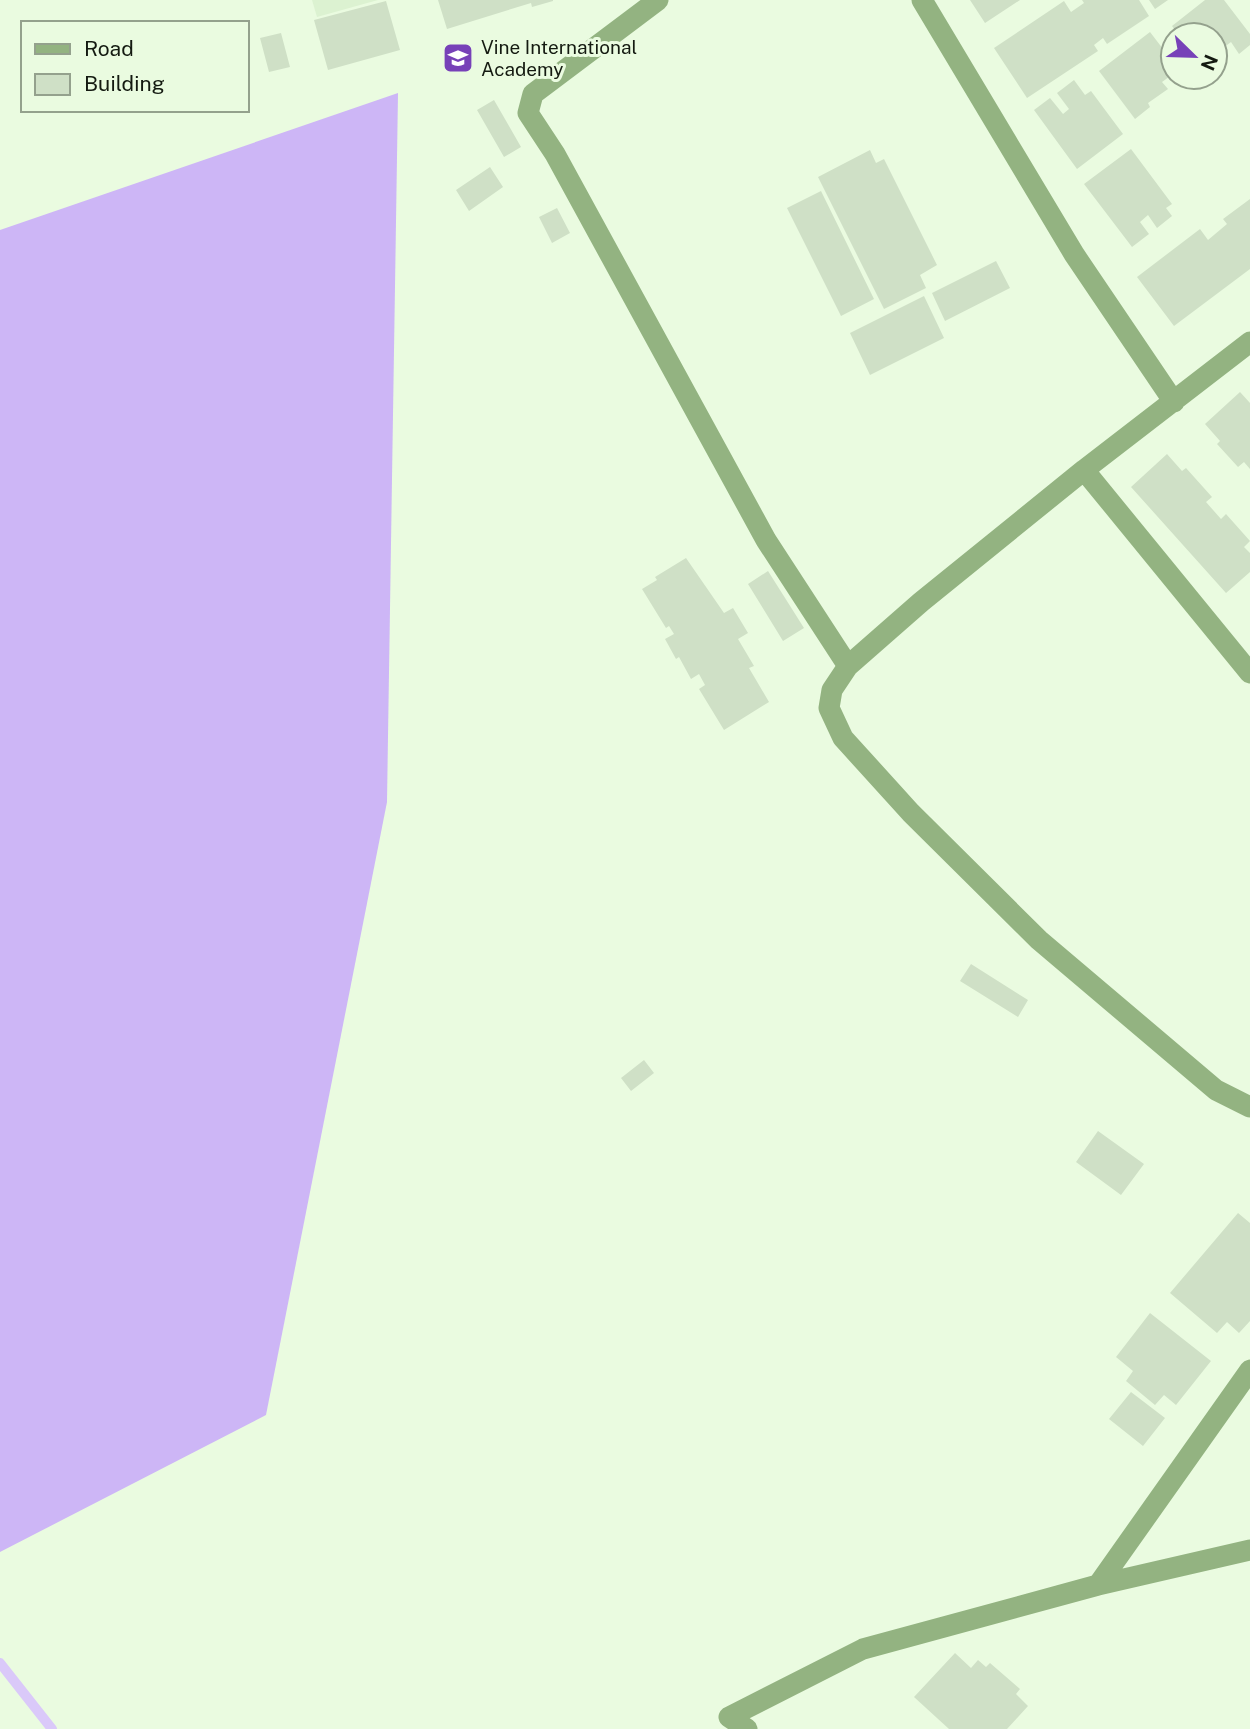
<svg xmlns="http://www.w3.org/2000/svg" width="1250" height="1729" font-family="'Public Sans',sans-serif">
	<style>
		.built { fill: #dcf2d1 }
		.forest { fill: #cdb6f6 }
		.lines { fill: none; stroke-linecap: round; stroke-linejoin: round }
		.stream { stroke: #dac9f9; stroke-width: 10 }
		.building { fill: #cfe0c6 }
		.minor { stroke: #93b381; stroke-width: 21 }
		.labels { text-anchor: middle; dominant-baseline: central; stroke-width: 6; stroke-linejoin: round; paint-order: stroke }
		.poi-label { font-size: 19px; fill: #141a11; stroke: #eafbe0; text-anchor: start }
	</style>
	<rect width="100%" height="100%" fill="#eafbe0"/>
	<!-- built -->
	<path class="built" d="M312,0H378L317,17Z"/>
	<!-- forest -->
	<path class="forest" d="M398,93L387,802L266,1415L0,1552V230Z"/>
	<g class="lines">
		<!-- stream -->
		<path class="stream" d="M0,1663L52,1729"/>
	</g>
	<!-- building -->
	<path class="building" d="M438,0H553V1L532,7L531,3L447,29Z
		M970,0H1020L985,23Z
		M1082,0H1139L1149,16L1107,44L1103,38L1094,45L1098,51L1027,98L994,48L1064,1L1071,12L1084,3Z
		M1149,0H1168L1155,9Z
		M1205,0H1224L1250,34V45L1239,54L1231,42L1215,54V35H1179L1172,26Z
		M386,1L400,50L328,70L314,20Z
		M1150,32L1173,62V74L1162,82L1168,89L1148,103L1150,107L1135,119L1099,71Z
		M281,33L290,67L269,72L260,38Z
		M1074,80L1085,95L1091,91L1123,134L1077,169L1034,110L1050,98L1063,114L1069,109L1057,93Z
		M494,100L521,147L504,157L477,110Z
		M1131,149L1172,204L1166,208L1172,216L1157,228L1148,215L1140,222L1149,234L1132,247L1084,184Z
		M870,150L876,163L884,159L937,265L920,275L926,288L884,309L818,177Z
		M490,167L503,187L469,211L456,190Z
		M821,191L874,299L841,316L787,208Z
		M1250,199V269L1174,326L1137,277L1200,229L1208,240L1227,224L1223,219Z
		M557,208L570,233L552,243L539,217Z
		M996,261L1010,288L945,321L932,293Z
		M924,296L944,338L870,375L850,333Z
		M1240,392L1250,403V469L1244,462L1238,467L1217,444L1220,441L1205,424Z
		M1167,454L1182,471L1186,468L1212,497L1206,502L1221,519L1226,514L1250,541L1244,547L1250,553V572L1226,593L1131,487Z
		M686,558L724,613L733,608L748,633L738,639L754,666L749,668L769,702L724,730L699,689L705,685L699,674L691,679L679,657L676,659L665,639L674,634L669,626L666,628L642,589L657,580L655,577Z
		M768,571L804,628L783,641L748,584Z
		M971,964L1028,1000L1018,1017L960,981Z
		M644,1060L654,1073L631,1091L621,1078Z
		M1098,1131L1144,1164L1121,1195L1076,1162Z
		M1238,1213L1250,1223V1321L1239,1333L1227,1322L1217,1333L1170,1293Z
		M1150,1313L1211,1361L1176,1405L1164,1395L1155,1405L1126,1381L1133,1371L1116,1357Z
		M1131,1392L1165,1418L1143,1446L1109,1419Z
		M955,1653L971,1668L978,1660L986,1667L990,1663L1020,1689L1016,1694L1028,1706L1007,1729H949L914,1697Z"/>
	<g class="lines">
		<!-- minor -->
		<path class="minor" d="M658,0L533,94L528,113L555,154L766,540L848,666
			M922,0L1074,254L1174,402
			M1250,342L1084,470L921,602L848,666L832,690L829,708L843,738L911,813L1039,940L1216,1090L1250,1107
			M1084,470L1250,673
			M1098,1585L1250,1370
			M729,1717L863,1649L1098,1585L1250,1550
			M729,1717L747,1729"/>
	</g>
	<!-- icons -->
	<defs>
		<g id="school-square" transform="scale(1.575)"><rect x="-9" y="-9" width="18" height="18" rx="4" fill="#7741b8" stroke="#eafbe0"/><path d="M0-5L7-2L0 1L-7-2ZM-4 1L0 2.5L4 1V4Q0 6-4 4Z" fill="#fff"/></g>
	</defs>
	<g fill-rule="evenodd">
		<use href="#school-square" x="458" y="58"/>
	</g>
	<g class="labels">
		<!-- poi labels -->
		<g class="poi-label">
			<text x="481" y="47">Vine International<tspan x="481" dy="22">Academy</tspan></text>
		</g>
	</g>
	<!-- legend -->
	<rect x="21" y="21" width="228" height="91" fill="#eafbe0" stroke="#94a18d" stroke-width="2"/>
	<rect x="35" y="44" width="35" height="10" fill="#93b381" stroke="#94a18d" stroke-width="2"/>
	<text x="84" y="56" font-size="21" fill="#141a11">Road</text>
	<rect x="35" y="74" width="35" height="21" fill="#cfe0c6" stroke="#94a18d" stroke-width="2"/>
	<text x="84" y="91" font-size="21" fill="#141a11">Building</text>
	<!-- north arrow -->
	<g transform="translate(1194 56) rotate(113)"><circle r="33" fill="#eafbe0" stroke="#94a18d" stroke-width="2"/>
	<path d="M0-5L12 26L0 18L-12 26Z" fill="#7741b8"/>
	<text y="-10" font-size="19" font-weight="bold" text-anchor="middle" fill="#141a11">N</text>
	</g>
</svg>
